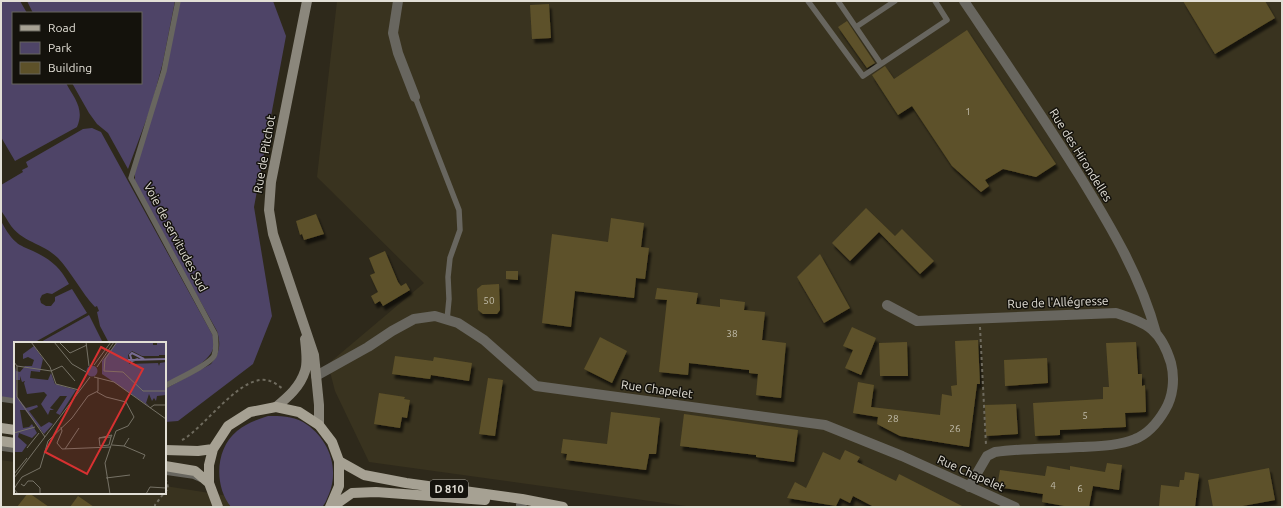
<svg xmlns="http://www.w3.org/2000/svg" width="1283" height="508" font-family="Ubuntu,sans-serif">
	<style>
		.built { fill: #39331f }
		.green { fill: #4e4467 }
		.building { fill: #5d5129; filter: url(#shadow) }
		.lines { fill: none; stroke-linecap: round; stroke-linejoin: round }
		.path { stroke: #6f6b5e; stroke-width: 2; stroke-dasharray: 3 3; stroke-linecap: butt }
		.lane { stroke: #68665f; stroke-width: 5.5 }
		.street { stroke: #68665f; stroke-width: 10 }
		.secondary { stroke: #8b877c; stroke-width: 10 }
		.primary { stroke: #a6a193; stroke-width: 10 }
		.labels { text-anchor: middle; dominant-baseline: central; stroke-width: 3; stroke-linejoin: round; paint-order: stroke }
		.number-label { font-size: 10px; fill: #c1bcab }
		.shield { fill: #14120c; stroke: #a4a299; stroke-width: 1 }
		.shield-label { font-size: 11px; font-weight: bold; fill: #e2dfd6 }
		.street-label { font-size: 12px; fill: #e2dfd6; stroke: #14120c }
		.inset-river { fill: none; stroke: #776c93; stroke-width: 2 }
		.inset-road { fill: none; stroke: #767266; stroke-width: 1 }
		.view { fill: #d73131; fill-opacity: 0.15; stroke: #d73131; stroke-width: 2 }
		.inset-edge { fill: none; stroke: #e2dfd6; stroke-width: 2 }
	</style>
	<defs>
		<filter id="shadow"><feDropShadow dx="2.5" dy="4.5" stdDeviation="1" flood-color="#0009"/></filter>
	</defs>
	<rect width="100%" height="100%" fill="#2e291b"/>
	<!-- built -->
	<path class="built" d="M337,1H1282V507H693L369,462L335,391L328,364L424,283L317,177Z
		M1,460L15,462V493H165V486L298,507H1Z"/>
	<!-- green -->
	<path class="green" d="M1,1H20L27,13H13V83H66C74,98 85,109 77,127L15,161L1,137Z
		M27,1H175L163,62L151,107L128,169L108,133L97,124L89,113L72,83H141V13H33Z
		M180,1H273L286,36L254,207L272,316L253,364L178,421L165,422V389L211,364C220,353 221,344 217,331L135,185V171Z
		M92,128L101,132L212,334C213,336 214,340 214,343C214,363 180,375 165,384V343H109L100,326L97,312L99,311L97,306L95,307C81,292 72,273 58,258C39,240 20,244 6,218C4,215 2,212 1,210C0,203 1,192 1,185L23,172L22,170L28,167L26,162L83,129Z
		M1,221C5,228 9,236 16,242C20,246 27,248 33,251C50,259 60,267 69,284L52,294L47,293L42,295L40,299L41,303L46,306H51L55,301V297L72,289L87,313L37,341L38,343H15V401L1,399Z
		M89,315L103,343H39Z
		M268,416C280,416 292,416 303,422C328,437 340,467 329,494C327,498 326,503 322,507H231C214,486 215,449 237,431C247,423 256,420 268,416Z"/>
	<!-- building -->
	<path class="building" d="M1183,1H1265L1275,18L1215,54Z
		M549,4L551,38L532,39L530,5Z
		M847,21L875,63L867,68L838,27Z
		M967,30L1056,164L1036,177L1003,169L985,180L989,186L981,192L952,166L912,106L898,115L872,75L885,66L894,79Z
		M866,208L895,236L902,229L934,261L920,274L879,232L850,261L832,243Z
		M316,214L324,234L304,240L302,234L300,235L296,221Z
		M611,218L644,223L641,247L649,248L645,279L636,278L634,298L575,291L571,327L542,323L552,234L608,242Z
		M385,251L398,282L401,286L406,283L410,290L383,306L380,301L375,304L371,296L378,292L370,275L375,273L369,258Z
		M820,254L850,308L824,323L797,277Z
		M506,271H518V280L506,279Z
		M499,284L500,310L497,314H483L478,310L477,289L482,285Z
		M657,288L698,293L696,304L720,307V299L745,302L744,310L765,312L762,340L786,343L781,398L756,395L758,374L749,373V370L689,363L688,375L659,372L667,300L655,299Z
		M852,327L876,338L861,375L845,368L853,350L843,346Z
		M600,337L627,351L612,383L584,369Z
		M978,340L980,384H977L969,447L900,436L877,424L878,417L853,413L858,382L874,385L871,407L940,415L942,394L952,396L951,386L957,385L955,341Z
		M907,342L908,376H880L879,343Z
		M1136,342L1138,374H1142V386L1145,385L1146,412L1125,413L1126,427L1060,430V435L1035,436L1033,403L1103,399V387H1109L1106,343Z
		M395,356L433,361L434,357L472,363L469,381L431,375L430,379L392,374Z
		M1047,358L1048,383L1005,386L1004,360Z
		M488,378L503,380L495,436L479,434Z
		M379,393L405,397L404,399L410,400L407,418L402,417L400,428L374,424Z
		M1016,404L1018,434L986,436L985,405Z
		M611,412L660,418L656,454H649L646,470L566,460L567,454L561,453L563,439L607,444Z
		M684,414L798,430L794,462L756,457V455L680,446Z
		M845,450L860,457L857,462L896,481L899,474L964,507H874L853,496L850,503L840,498L836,506L787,498L795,482L806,488L823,452L840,460Z
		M1107,463L1122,465L1119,490L1093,486L1089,507H1070L1042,502L1043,494L997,487L1000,470L1045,476L1047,466L1070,470V466L1105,472Z
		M1269,468L1275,500L1237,507H1213L1208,480Z
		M1185,472L1199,474L1195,507H1159L1161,485L1179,487L1180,480H1184Z
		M28,493H29L49,507H17Z
		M78,496L94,507H70Z"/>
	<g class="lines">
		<!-- path -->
		<path class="path" d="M980,327L986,445
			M182,440C205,428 242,371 270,381C274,382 279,386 283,389
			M165,492L168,489L167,481
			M155,507V505L164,493"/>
		<!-- lane -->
		<path class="lane" d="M808,1L863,76L881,64
			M838,1L881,64L947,20L935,1
			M856,27L895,1
			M415,97L459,210L460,230L450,258L448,277L449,299L447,320
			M165,386C175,380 209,365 214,356C217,349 216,341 215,334L131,178L164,71L178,1
			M1,399L15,401
			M1,448L15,450
			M165,472L193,476L200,479"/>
		<!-- street -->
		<path class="street" d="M398,1L393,33L398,53L415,97
			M964,1C1004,60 1044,118 1081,178C1111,227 1141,277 1156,333
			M887,305L917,321L1116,313C1148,323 1161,330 1171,363C1175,379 1173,397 1165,410C1158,422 1148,434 1135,439C1118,446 1099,446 1080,447C1052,449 1023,448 995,452L987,456L969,487
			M316,376L368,347L392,331L414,319L435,316L458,323L484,340L536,386L825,425L902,456L1015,507
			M521,505L522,507"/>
		<!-- secondary -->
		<path class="secondary" d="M307,1L271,182L269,210L273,234L314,355L319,405V425
			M276,407C288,397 300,387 305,371C308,363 306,348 305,339"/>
		<!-- primary -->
		<path class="primary" d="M1,428L15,430
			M1,441L15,443
			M165,450L198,451L213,449
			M339,461L364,475L406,483L522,499L563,507
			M165,466L195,471L209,483
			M218,507L209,483V465L213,449L228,426L250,412L276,407L299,412L319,425L332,442L339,461V486L330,507
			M332,507L352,493L376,492L485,500"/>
	</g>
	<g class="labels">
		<!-- number labels -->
		<g class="number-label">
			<text x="968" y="111">1</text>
			<text x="489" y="300">50</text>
			<text x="732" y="333">38</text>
			<text x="1085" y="415">5</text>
			<text x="893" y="418">28</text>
			<text x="955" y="428">26</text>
			<text x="1053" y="485">4</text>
			<text x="1080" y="488">6</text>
		</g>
		<!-- shield labels -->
		<rect class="shield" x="430" y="480" width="38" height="18" rx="3"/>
		<g class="shield-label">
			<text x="449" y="489">D 810</text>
		</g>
		<!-- street labels -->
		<g class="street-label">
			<text transform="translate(264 154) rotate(-80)">Rue de Pitchot</text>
			<text transform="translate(1081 155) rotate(58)">Rue des Hirondelles</text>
			<text transform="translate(176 237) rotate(62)">Voie de servitudes Sud</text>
			<text transform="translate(1058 302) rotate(-2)">Rue de l'Allégresse</text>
			<text transform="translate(657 389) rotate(8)">Rue Chapelet</text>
			<text transform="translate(971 473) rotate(24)">Rue Chapelet</text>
		</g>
	</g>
	<!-- overview -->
	<g transform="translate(14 342)">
		<rect width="152" height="152" fill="#2e291b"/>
		<path d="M103,0H139V3H143V0H152V13H145V11V14H128L118,9L114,13L115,22L144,21L145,24L146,21L152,20V53L143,54L142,59L140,56L138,59L135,52L132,61L136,65L88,32V19ZM20,4L29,17L26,30L17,29L16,36L34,38L37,31L41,42L62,48L46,73L42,71L53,54H46L36,66L40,68H36L34,73L27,62L33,53L30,50L13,52L10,41L11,39L10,34L11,39L8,40L6,34V38H2L3,55L12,66L23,63L24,65L15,69L27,85L35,80L39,82L30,92L11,68H6L9,86L15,85L18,82L23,91L18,96L5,91L4,95L13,103L8,110H0V20L2,29L6,30L11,24H18L20,18L14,15L9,17V12ZM72.5 29a5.5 5.5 0 1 1 11 0a5.5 5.5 0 1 1-11 0Z" fill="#4e4467"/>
		<path class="inset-river" d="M124,17L118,19L116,13L118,11L130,17M114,18L152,17"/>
		<path class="inset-road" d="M17,0L36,25L42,42L65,48M40,0L58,22L72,30M45,0L56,11L73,3M72,0L75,24M103,0L91,17L90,29L109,30L129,49H152M0,20L3,24V55L31,95M80,23L97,0M3,24L37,29M83,25L100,0M37,29L48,24L61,39M80,35L100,40L152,77M83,50L92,55L112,60M136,66L140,63H152M47,85L48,89L43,101L48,107L97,105M0,91L21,85M97,95L95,103L86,104L85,96ZM85,96L98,93L97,95M98,103L110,104L115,96M110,104L131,113L129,117M13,106L25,91M51,107L65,86M0,132L13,116M0,136L76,35M92,136L116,133M7,142L10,144L14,139H19L26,146V152M4,152L0,147L3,142L8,135L26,126L34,99L58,76L74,54L84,49V36M96,152L91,121L102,89L114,84L120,75L112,60M132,152L136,145L152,146"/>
		<path class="view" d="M87,5L129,27L73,132L31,110Z"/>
		<rect width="152" height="152" class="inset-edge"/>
	</g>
	<!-- border -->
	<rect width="1283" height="508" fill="none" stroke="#e2dfd6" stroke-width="4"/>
	<!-- legend -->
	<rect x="12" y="12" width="130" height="72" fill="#14120c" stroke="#66645d"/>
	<rect x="20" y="25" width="20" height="6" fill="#a6a193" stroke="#66645d"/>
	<text x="48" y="32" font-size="12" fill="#e2dfd6">Road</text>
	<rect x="20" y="42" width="20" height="12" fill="#4e4467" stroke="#66645d"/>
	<text x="48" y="52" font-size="12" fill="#e2dfd6">Park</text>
	<rect x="20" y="62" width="20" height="12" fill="#5d5129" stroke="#66645d"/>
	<text x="48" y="72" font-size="12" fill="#e2dfd6">Building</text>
</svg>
